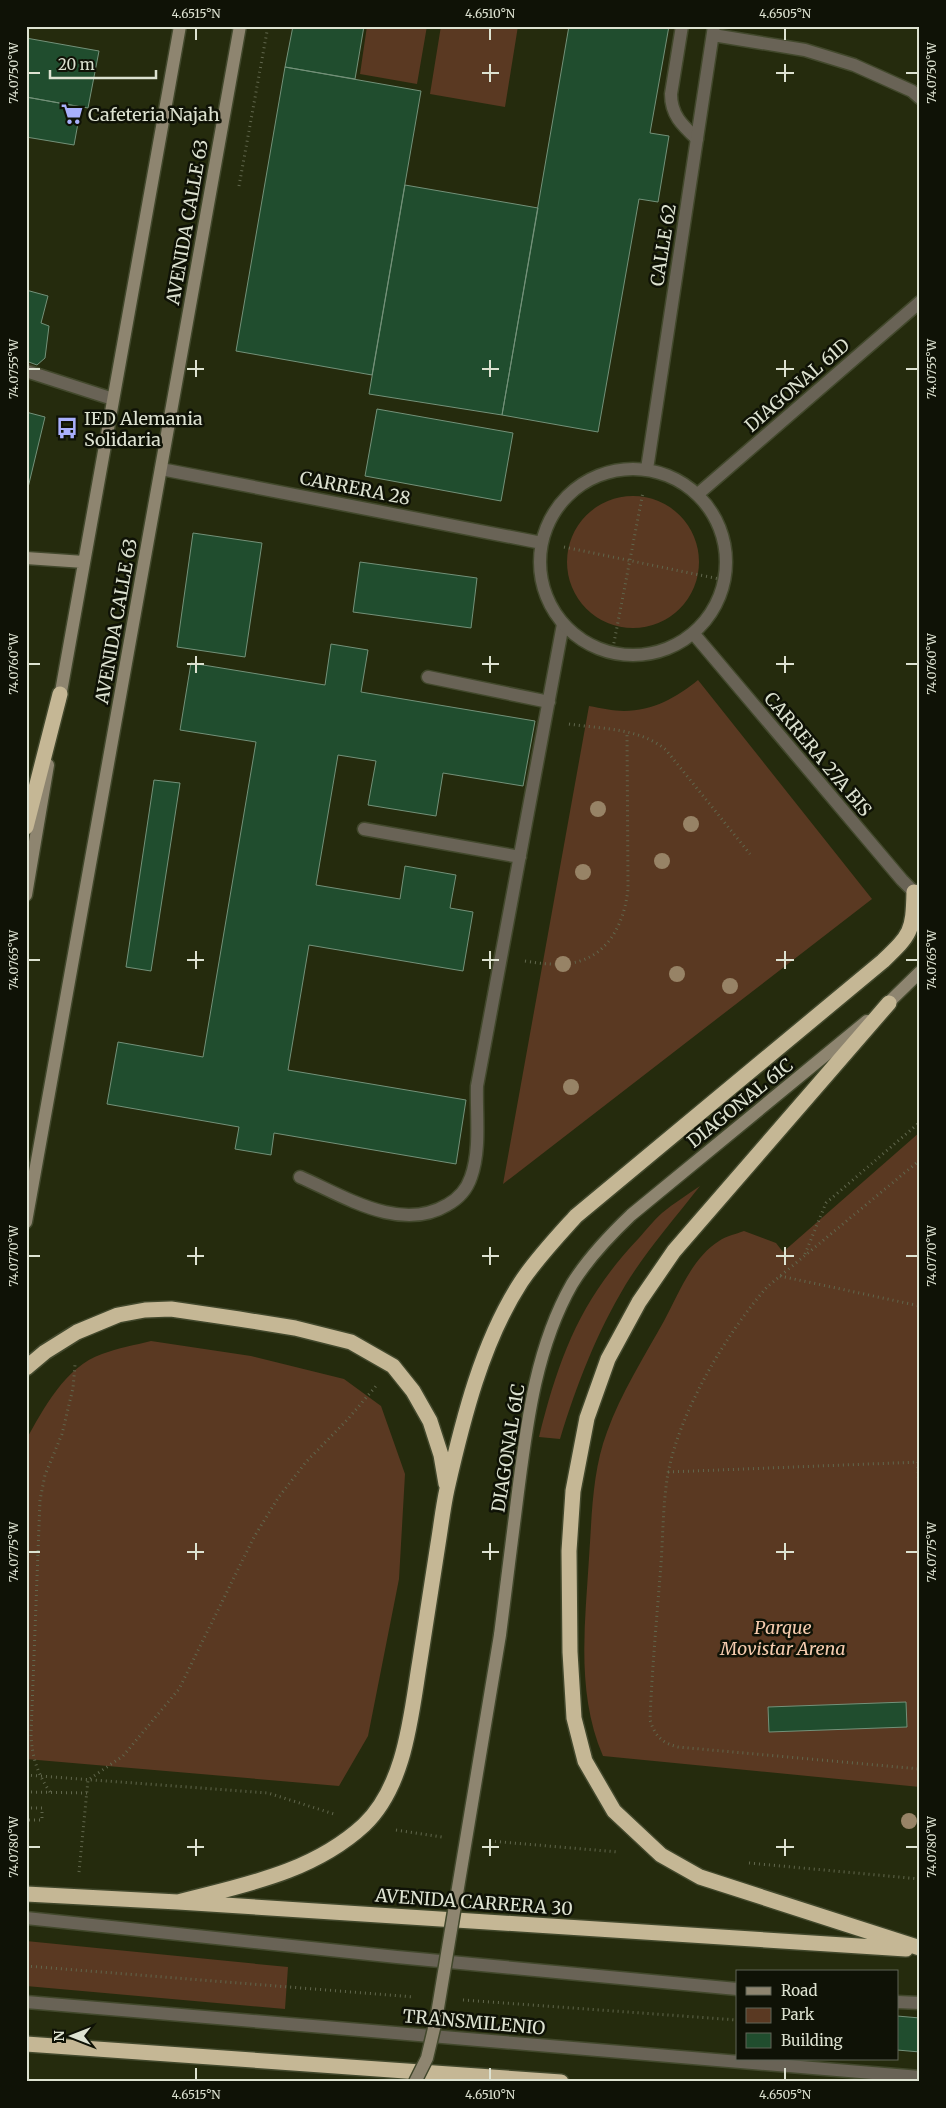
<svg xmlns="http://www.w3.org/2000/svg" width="946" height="2108" font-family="Merriweather,serif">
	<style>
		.green { fill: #5a3922 }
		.building { fill: #204d2e; stroke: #739179 }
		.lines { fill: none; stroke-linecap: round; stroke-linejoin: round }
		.lane-casing { stroke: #42482c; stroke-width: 15 }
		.street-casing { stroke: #42482c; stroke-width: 15 }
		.secondary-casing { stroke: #42482c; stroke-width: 15 }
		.highway-casing { stroke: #42482c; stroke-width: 18 }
		.path { stroke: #61674d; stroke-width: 3; stroke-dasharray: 1 4; stroke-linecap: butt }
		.lane { stroke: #696356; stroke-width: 12 }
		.street { stroke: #696356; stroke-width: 12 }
		.secondary { stroke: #8e8570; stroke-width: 12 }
		.highway { stroke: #c5b795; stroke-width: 15 }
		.secondary-bridge-casing { stroke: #42482c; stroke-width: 15; stroke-linecap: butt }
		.secondary-bridge { stroke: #8e8570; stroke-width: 12 }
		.tree { fill: #978366 }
		.ticks { fill: none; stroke: #dde2d1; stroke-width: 2 }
		.labels { text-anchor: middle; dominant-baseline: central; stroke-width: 5; stroke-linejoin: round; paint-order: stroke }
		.poi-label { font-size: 18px; fill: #dde2d1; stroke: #0f1206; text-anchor: start }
		.street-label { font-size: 18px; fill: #dde2d1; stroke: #0f1206 }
		.park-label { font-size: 18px; font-style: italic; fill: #f5cbae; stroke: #0f1206 }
		.neatline { fill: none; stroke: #dde2d1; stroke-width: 2 }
		.ticks-label { font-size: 12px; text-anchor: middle; fill: #dde2d1 }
	</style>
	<rect width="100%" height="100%" fill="#252b0d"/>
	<!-- green -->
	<path class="green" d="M367,26H427L417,84L360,74Z
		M441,26H518L505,107L430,94Z
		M567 562a66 66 0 1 1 132 0a66 66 0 1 1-132 0Z
		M698,680L872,899L503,1184L589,706C601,708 613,711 624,711C653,711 677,697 698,680Z
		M920,1132V1787L603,1756C576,1693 585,1625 589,1558C592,1516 592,1472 607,1432C621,1393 644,1357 664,1321C679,1293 692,1258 719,1241C726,1236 736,1234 744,1231L776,1243L783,1252Z
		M700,1186C675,1218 647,1250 626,1284C596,1334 577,1384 560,1439L539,1437C559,1357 580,1300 639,1238C646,1230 654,1220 662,1213C674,1203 687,1195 700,1186Z
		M151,1341L251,1356L344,1379L381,1406L405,1474L399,1579L368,1736L339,1786L26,1759V1440C44,1408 65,1367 102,1354C118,1348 135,1345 151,1341Z
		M26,1941L288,1967L285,2009L26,1986Z"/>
	<!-- building -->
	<path class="building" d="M293,26H364L355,79L285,67Z
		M569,26H669L650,133L669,136L658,202L639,199L598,432L502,415Z
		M26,38L99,51L88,108L26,97Z
		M285,67L421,91L372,375L236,351Z
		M26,97L81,107L74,145L26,137Z
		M405,185L538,208L502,415L369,394Z
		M26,290L48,296L41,323L49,326L45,358L37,365L26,361Z
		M377,409L513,433L501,501L365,476Z
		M26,412L45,417L26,496Z
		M193,533L262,543L245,657L177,647Z
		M360,562L477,578L471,628L353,612Z
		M331,644L368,650L361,692L535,721L523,786L443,773L436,816L368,805L376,761L338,755L316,885L400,899L405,866L456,875L450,908L473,912L463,971L309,945L288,1070L466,1100L456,1164L274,1133L271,1155L235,1149L239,1127L107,1104L118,1042L203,1057L256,742L180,730L191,663L325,685Z
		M154,780L180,783L151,971L126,967Z
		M906,1702L907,1727L769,1732L768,1707Z
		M897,2016L920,2018V2052L897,2050Z"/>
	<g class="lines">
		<!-- lane casing -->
		<g class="lane-casing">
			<path id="lane" d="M682,26L671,94C671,115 682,125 697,139
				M428,677L549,702
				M364,829L520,857
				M300,1177C344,1196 400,1233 447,1205C458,1199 467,1189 471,1177C481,1149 476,1114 477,1086L563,624
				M26,1918L397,1957L737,1989
				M26,2002L920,2077
				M897,2002L920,2003"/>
		</g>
		<!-- street casing -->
		<g class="street-casing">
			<path id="street" d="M713,35L805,50L854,65L912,91L920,98
				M26,371L113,399
				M161,469L542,543
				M647,469L714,26
				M540 562a93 93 0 1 1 186 0a93 93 0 1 1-186 0Z
				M698,494L920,302
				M693,633L902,880L914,892L920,893"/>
		</g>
		<!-- secondary casing -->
		<g class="secondary-casing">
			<path id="secondary" d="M26,558L84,562
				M59,703L180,26
				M26,895L48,765
				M882,1009L920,972
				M26,1222L240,26
				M500,1635C506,1587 512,1540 518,1492C527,1422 536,1347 572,1284C588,1258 609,1236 631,1215L867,1021"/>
		</g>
		<!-- highway casing -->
		<g class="highway-casing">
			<path id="highway" d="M26,827L60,694
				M889,1003L674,1251L639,1302L608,1359L587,1418L573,1491L569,1551L570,1652L574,1718L585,1761L614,1811L661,1855L700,1877L920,1948
				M26,1368L45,1352L77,1332L118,1315L145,1310L171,1309L239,1319L295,1328L351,1342L393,1366L413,1391L430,1421L441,1455L446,1484
				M26,1894L178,1902L906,1949
				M178,1902C243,1885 312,1873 364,1825C406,1785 411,1714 420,1660C426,1621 432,1583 438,1544C441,1526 443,1507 447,1489C463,1419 482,1342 521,1282C537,1258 557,1237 576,1216L883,961C911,934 913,932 914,892
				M26,2044L561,2082"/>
		</g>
		<!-- path -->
		<path class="path" d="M239,186L268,26
			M564,547L724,580
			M612,653L643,492
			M569,724C602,729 640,728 666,750L750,854
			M525,961C538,963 550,965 564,964C606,961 624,926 628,889L627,732
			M920,1160L767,1287C726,1334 680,1411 668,1473C663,1503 663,1534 661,1564C657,1616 652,1668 650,1720C655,1736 662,1743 678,1747L920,1769
			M805,1254L826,1203L920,1122
			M780,1276L920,1306
			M918,1462L920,1548
			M668,1472L920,1462
			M26,1775L268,1793L334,1814
			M26,1792L87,1793
			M50,1792C37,1773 32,1757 31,1734L40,1500L45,1475L62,1434L73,1388L75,1365
			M26,1808H42V1820H26
			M396,1830L442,1837
			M490,1841L618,1852
			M749,1863L920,1879
			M79,1872L88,1780L123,1756L179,1689L254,1537L278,1498L306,1462L348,1419L376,1386
			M26,1966L414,1997
			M463,2000L737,2020"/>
		<!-- lane -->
		<use href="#lane" class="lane"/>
		<!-- street -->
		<use href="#street" class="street"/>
		<!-- secondary -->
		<use href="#secondary" class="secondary"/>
		<!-- highway -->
		<use href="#highway" class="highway"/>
		<!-- secondary-bridge casing -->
		<g class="secondary-bridge-casing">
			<path id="secondary-bridge" d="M415,2082L427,2058L436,2020L500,1635"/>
		</g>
		<!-- secondary-bridge -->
		<use href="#secondary-bridge" class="secondary-bridge"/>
	</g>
	<!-- trees -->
	<g class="tree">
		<circle cx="598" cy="809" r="8"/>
		<circle cx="691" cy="824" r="8"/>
		<circle cx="662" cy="861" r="8"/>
		<circle cx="583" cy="872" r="8"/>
		<circle cx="563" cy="964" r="8"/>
		<circle cx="677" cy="974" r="8"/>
		<circle cx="730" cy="986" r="8"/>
		<circle cx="571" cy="1087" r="8"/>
		<circle cx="909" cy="1821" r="8"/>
	</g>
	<!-- ticks -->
	<path class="ticks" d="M196,28V40M490,28V40M785,28V40M490,64V82M785,64V82M28,73H40M482,73H499M776,73H794M906,73H918M196,360V377M490,360V377M785,360V377M28,369H40M187,369H204M482,369H499M776,369H794M906,369H918M196,656V673M490,656V673M785,656V673M28,664H40M187,664H204M482,664H499M776,664H794M906,664H918M196,951V969M490,951V969M785,951V969M28,960H40M187,960H204M482,960H499M776,960H794M906,960H918M196,1247V1265M490,1247V1265M785,1247V1265M28,1256H40M187,1256H204M482,1256H499M776,1256H794M906,1256H918M196,1543V1560M490,1543V1560M785,1543V1560M28,1552H40M187,1552H204M482,1552H499M776,1552H794M906,1552H918M196,1839V1856M490,1839V1856M785,1839V1856M28,1847H40M187,1847H204M482,1847H499M776,1847H794M906,1847H918M196,2068V2080M490,2068V2080M785,2068V2080"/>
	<!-- icons -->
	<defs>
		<g id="supermarket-bare" transform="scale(1.725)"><path d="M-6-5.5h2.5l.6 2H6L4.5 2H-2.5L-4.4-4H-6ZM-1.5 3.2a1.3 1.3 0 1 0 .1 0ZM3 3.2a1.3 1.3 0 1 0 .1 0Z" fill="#a9b0fc" stroke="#0f1206" stroke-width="2.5" paint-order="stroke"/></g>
		<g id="bus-bare" transform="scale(1.725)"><path d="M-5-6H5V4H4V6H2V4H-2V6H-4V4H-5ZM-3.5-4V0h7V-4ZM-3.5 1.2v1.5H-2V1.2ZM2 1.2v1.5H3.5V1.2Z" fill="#a9b0fc" stroke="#0f1206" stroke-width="2.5" paint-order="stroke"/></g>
	</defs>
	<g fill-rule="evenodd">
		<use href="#supermarket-bare" x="72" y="114"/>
		<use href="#bus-bare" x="67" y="428"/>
	</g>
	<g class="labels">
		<!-- poi labels -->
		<g class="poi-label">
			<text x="88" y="114">Cafeteria Najah</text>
			<text x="84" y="418">IED Alemania<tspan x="84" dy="21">Solidaria</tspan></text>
		</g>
		<!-- street labels -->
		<g class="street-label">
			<text transform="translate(187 222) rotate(-80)">AVENIDA CALLE 63</text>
			<text transform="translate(663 245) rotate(-81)">CALLE 62</text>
			<text transform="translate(797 385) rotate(-41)">DIAGONAL 61D</text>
			<text transform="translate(355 488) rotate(11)">CARRERA 28</text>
			<text transform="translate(116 621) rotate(-80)">AVENIDA CALLE 63</text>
			<text transform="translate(818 754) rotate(50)">CARRERA 27A BIS</text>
			<text transform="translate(740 1103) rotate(-39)">DIAGONAL 61C</text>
			<text transform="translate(508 1448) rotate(-81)">DIAGONAL 61C</text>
			<text transform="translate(474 1902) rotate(4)">AVENIDA CARRERA 30</text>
			<text transform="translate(474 2022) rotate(5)">TRANSMILENIO</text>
		</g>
		<!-- park labels -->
		<g class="park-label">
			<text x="783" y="1627">Parque<tspan x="783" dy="21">Movistar Arena</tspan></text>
		</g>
	</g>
	<!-- border -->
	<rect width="946" height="2108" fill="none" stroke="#0f1206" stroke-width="55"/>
	<!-- legend -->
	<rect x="736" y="1970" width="162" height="90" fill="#0f1206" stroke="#616557"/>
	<rect x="746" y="1987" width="25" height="8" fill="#8e8570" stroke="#616557"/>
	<text x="781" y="1996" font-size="15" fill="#dde2d1">Road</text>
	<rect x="746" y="2008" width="25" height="15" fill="#5a3922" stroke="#616557"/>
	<text x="781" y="2020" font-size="15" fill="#dde2d1">Park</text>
	<rect x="746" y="2033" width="25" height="15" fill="#204d2e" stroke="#616557"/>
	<text x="781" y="2046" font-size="15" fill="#dde2d1">Building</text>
	<!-- north arrow -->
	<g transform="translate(72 2036) rotate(270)" stroke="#0f1206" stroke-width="4" paint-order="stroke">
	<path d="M0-4L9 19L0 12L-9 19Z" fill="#dde2d1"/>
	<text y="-8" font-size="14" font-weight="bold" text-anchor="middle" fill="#dde2d1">N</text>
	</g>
	<!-- scale -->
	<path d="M50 70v8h106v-8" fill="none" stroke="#dde2d1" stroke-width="2.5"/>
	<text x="58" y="70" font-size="15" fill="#dde2d1" stroke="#0f1206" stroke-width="4" paint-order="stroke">20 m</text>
	<rect x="28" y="28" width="890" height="2052" class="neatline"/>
	<g class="ticks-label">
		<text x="196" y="18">4.6515°N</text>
		<text x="490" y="18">4.6510°N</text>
		<text x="785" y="18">4.6505°N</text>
		<text transform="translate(932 73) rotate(-90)" y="4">74.0750°W</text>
		<text transform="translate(14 73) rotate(-90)" y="4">74.0750°W</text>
		<text transform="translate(932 369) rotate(-90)" y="4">74.0755°W</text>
		<text transform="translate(14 369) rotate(-90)" y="4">74.0755°W</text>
		<text transform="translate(932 664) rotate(-90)" y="4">74.0760°W</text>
		<text transform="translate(14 664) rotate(-90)" y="4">74.0760°W</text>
		<text transform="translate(932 960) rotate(-90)" y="4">74.0765°W</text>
		<text transform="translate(14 960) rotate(-90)" y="4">74.0765°W</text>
		<text transform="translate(932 1256) rotate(-90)" y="4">74.0770°W</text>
		<text transform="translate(14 1256) rotate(-90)" y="4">74.0770°W</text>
		<text transform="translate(932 1552) rotate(-90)" y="4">74.0775°W</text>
		<text transform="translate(14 1552) rotate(-90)" y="4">74.0775°W</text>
		<text transform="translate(14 1847) rotate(-90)" y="4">74.0780°W</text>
		<text transform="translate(932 1847) rotate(-90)" y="4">74.0780°W</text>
		<text x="196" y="2099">4.6515°N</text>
		<text x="490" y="2099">4.6510°N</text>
		<text x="785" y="2099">4.6505°N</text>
	</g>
</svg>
